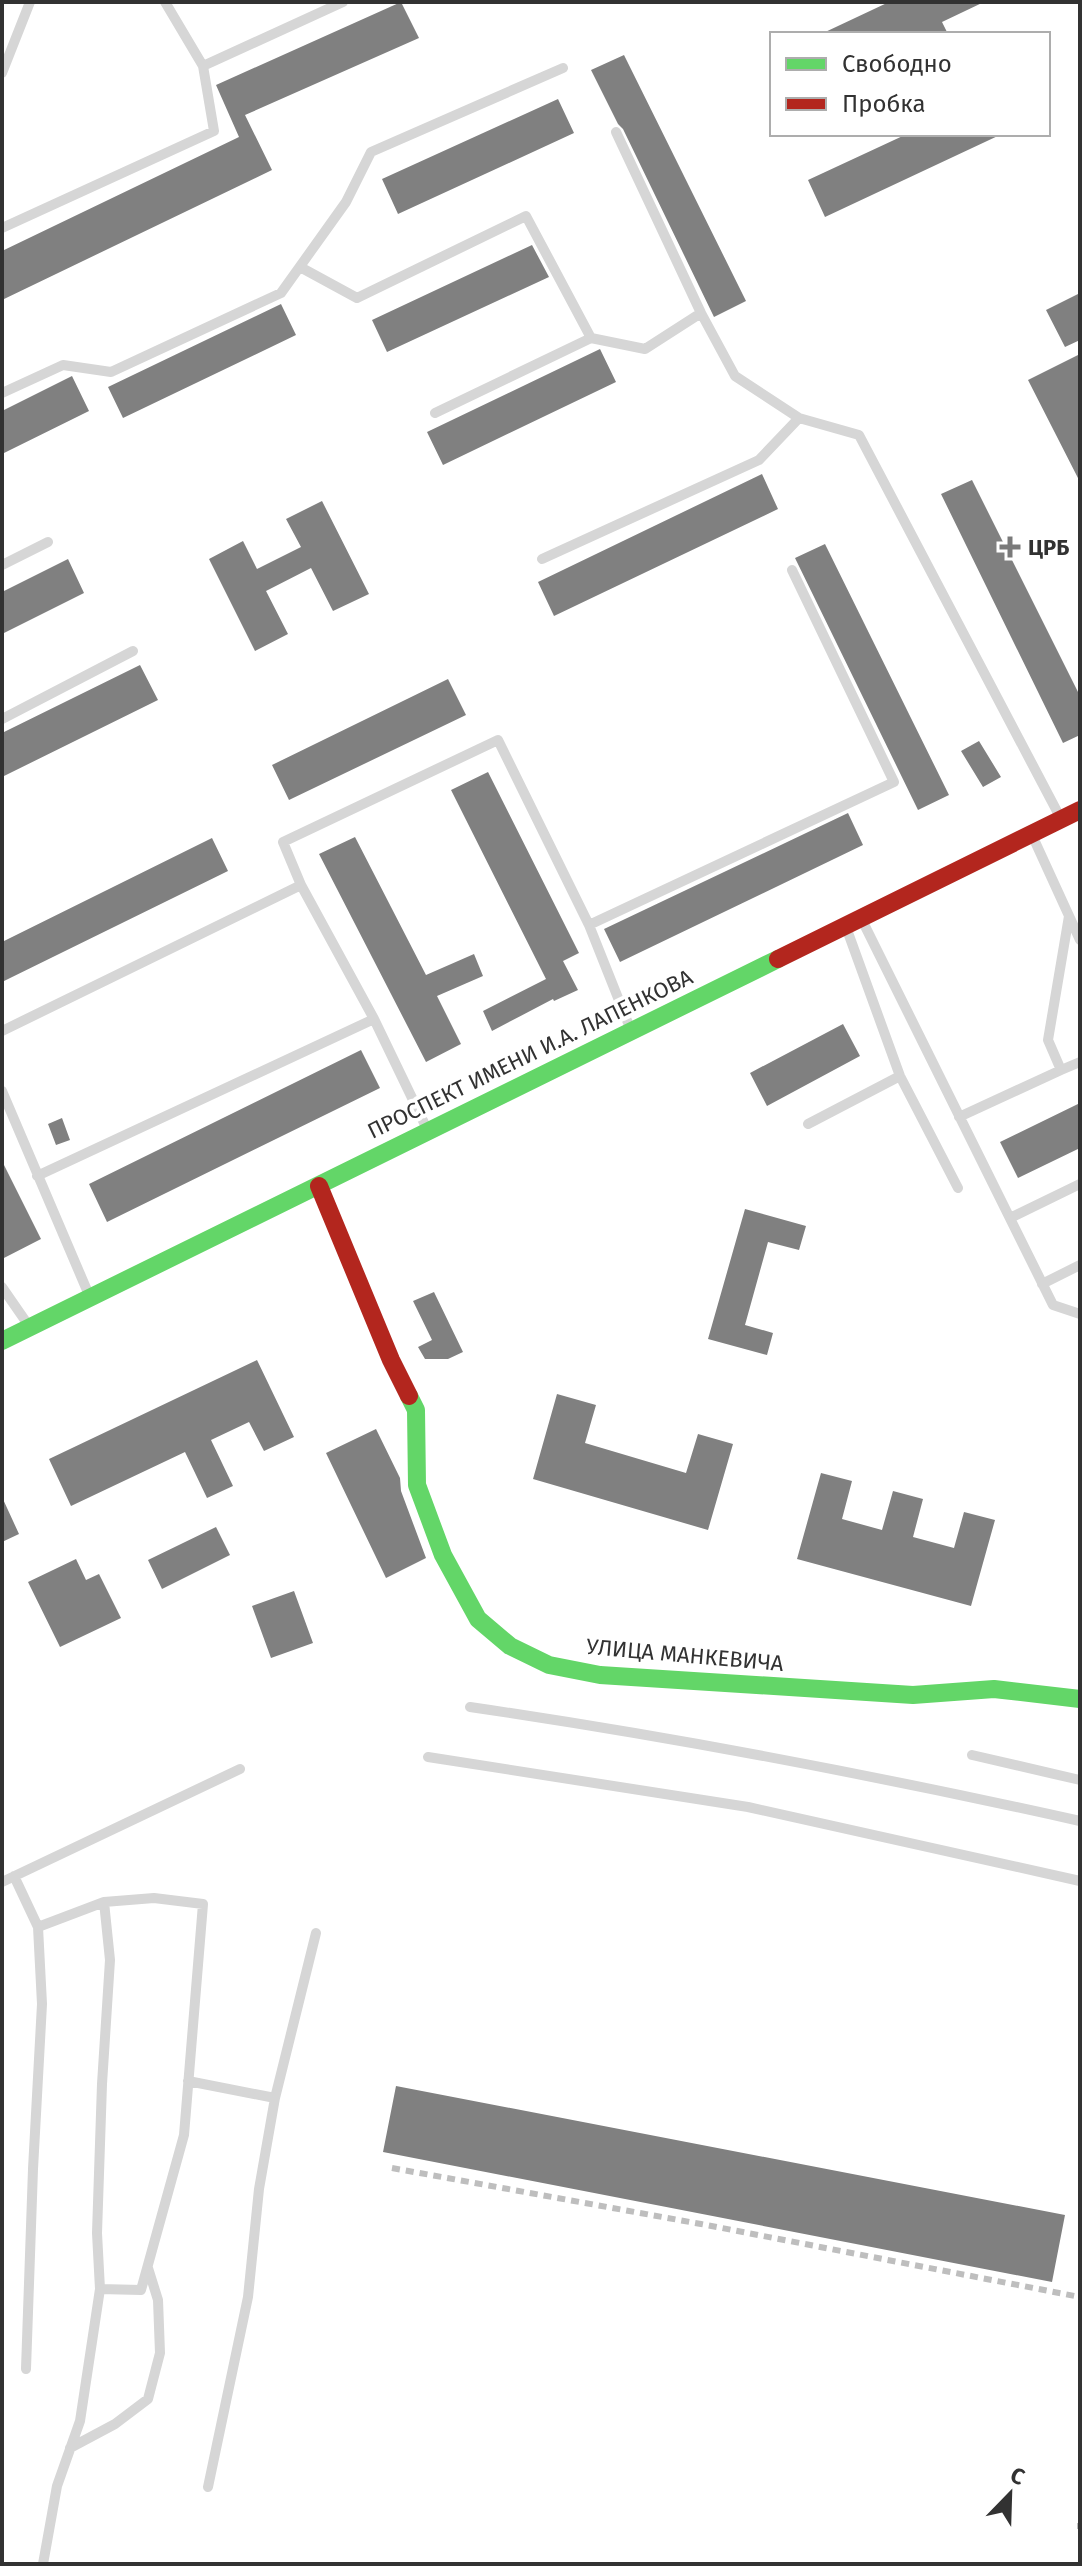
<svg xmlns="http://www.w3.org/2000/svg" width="1082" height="2566" font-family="'Fira Sans',sans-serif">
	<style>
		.building { fill: #808080 }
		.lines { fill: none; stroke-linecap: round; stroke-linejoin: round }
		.lane { stroke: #d6d6d6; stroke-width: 10 }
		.fast { stroke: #63d668; stroke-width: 18 }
		.jam { stroke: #b3261e; stroke-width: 18 }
		.rail { stroke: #bebebe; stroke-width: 6; stroke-dasharray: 8 6; stroke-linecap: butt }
		.poi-dot { fill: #7a7a7a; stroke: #fff; stroke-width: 3 }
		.labels { text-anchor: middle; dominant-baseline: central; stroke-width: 8; stroke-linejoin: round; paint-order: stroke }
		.poi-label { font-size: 22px; font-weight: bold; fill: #323232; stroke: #fff; text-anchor: start }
		.street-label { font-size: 22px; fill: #323232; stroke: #fff }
	</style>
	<rect width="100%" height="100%" fill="#fff"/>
	<!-- building -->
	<path class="building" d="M401,2L419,38L245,115L272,170L2,300V251L239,137L216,85Z
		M889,2H984L942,22L948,34H821Z
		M624,55L746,301L714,317L623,129L618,124L591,70Z
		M558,99L574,133L398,214L382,179Z
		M907,134H1002L825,217L808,180Z
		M532,245L549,277L387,352L372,320Z
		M1080,293V340L1065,347L1046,310Z
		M281,304L296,335L123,418L108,387Z
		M600,349L616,382L443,465L427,432Z
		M1080,354V482L1028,380Z
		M72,376L89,411L2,454V411Z
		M762,474L778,509L554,616L538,582Z
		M972,480L1080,696V735L1063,743L941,494Z
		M322,501L369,594L333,611L311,568L266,591L288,634L255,651L209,559L243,541L257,569L301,547L286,519Z
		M825,544L949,795L918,810L795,558Z
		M68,559L84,593L2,634V592Z
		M140,665L158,700L2,777V733Z
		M448,679L466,715L289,800L272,765Z
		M979,741L1001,777L983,787L961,751Z
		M488,772L579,953L563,961L578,990L554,1001L553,999L492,1031L483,1011L546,979L451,790Z
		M848,813L863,845L620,962L604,929Z
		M355,837L426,975L474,954L483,976L437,996L461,1044L426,1062L319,854Z
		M212,838L228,871L2,982V942Z
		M843,1024L860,1056L767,1106L750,1073Z
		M361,1050L380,1088L107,1222L89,1184Z
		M1080,1103V1148L1018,1178L1000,1142Z
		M62,1118L70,1140L56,1145L48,1124Z
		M2,1161L41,1239L2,1259Z
		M745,1209L806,1226L799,1250L768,1242L745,1325L773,1333L767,1355L708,1339Z
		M434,1292L463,1352L448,1359H425L418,1347L432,1340L413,1301Z
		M257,1360L294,1437L264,1451L249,1422L211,1440L233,1486L207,1498L185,1452L71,1506L49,1459Z
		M557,1394L596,1405L585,1443L686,1473L698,1434L733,1444L708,1530L533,1479Z
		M376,1429L400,1478L401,1491L426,1558L386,1578L326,1453Z
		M821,1473L852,1481L842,1519L882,1530L893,1491L923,1499L913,1537L954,1548L964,1512L995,1520L971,1606L797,1559Z
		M2,1497L19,1534L2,1542Z
		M216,1527L230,1555L162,1589L148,1560Z
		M76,1559L86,1580L99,1574L121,1618L60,1647L28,1582Z
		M294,1591L313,1643L271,1658L252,1606Z
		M396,2086L1065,2215L1052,2282L383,2152Z"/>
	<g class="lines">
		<!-- lane -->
		<path class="lane" d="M203,66L343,2
			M2,73L30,2
			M616,132L701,313L735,376L799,418L859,435L1060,817
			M2,228L214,131L203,66L165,2
			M300,267L357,298L526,216L591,338
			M2,393L63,365L111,372L281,293L346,202L371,152L563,68
			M435,413L591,338L645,349L701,313
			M542,559L759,460L799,418
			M2,565L48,542
			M2,719L133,651
			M1032,835L1080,940
			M1069,916L1048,1040L1061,1070L1080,1062
			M862,920L1053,1305L1080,1314
			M589,925L894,782L792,570
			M846,927L900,1076L958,1188
			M2,1031L301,885
			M2,1091L89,1295
			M959,1117L1061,1070
			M808,1124L900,1076
			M427,1129L374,1019L301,885L283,842L498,740L589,925L630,1028
			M37,1176L374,1019
			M1010,1218L1080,1184
			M1042,1284L1080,1265
			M2,1287L29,1326
			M470,1707C675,1737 878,1776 1080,1821
			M972,1755L1080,1780
			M428,1757L748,1807L1080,1881
			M14,1876L38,1927L42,2004L33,2169L26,2369
			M2,1882L240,1769
			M38,1927L104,1902L154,1898L203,1904L184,2135L141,2290L100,2289L97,2233L102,2084L110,1960L104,1902
			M188,2081L275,2098L259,2189L248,2297L208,2487
			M275,2098L316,1933
			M70,2448L115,2424L148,2399L160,2353L158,2300L148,2268
			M43,2564L57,2486L80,2421L100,2289"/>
		<!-- fast -->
		<path class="fast" d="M2,1341L778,959
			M409,1396L416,1410L417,1485L443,1555L478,1619L510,1646L549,1665L600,1675L913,1695L994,1689L1080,1699"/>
		<!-- jam -->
		<path class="jam" d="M778,959L1080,810
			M319,1186L391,1360L409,1396"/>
		<!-- rail -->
		<path class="rail" d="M392,2168L701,2224L1080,2297
			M1077,2526H1080"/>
	</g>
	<!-- markers -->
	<path class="poi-dot" d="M1006 535h8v8h8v8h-8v8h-8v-8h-8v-8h8z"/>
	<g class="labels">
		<!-- poi labels -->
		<g class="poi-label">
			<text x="1028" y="547">ЦРБ</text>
		</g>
		<!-- street labels -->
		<g class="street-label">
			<text transform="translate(530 1054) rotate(-26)">ПРОСПЕКТ ИМЕНИ И.А. ЛАПЕНКОВА</text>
			<text transform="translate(685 1655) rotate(5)">УЛИЦА МАНКЕВИЧА</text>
		</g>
	</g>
	<!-- border -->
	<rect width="1082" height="2566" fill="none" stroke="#323232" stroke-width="8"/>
	<!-- legend -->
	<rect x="770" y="32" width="280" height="104" fill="#ffffff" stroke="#adadad" stroke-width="2"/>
	<rect x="786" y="58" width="40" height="12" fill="#63d668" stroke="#adadad" stroke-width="2"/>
	<text x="842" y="72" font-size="24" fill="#323232">Свободно</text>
	<rect x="786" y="98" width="40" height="12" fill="#b3261e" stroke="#adadad" stroke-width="2"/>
	<text x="842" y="112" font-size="24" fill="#323232">Пробка</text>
	<!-- north arrow -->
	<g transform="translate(1010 2494) rotate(23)" stroke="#ffffff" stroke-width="6" paint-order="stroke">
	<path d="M0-6L14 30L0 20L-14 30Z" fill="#323232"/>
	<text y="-12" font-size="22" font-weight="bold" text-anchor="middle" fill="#323232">С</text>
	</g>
</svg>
